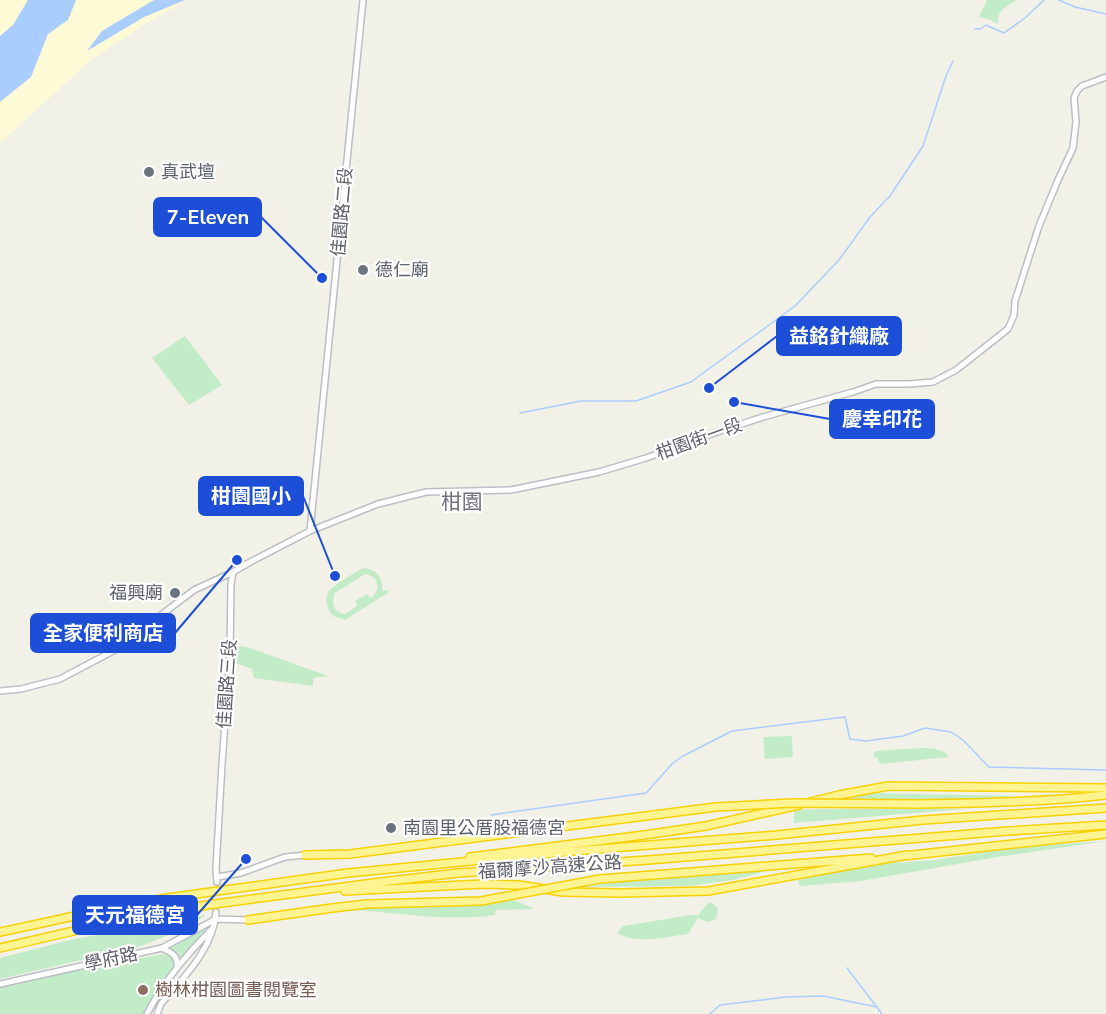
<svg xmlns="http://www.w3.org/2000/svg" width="1106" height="1014" font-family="'Nunito Sans','Noto Sans TC',sans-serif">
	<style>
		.green { fill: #c2ebc8; fill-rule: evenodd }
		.sand { fill: #fefad6 }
		.water { fill: #aacdff }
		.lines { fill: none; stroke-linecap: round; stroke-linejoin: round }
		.stream { stroke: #aacdff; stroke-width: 1.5 }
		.secondary-casing { stroke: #bcbec6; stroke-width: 8 }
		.highway-casing { stroke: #f9d000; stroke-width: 10 }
		.secondary { stroke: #fff; stroke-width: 5 }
		.highway { stroke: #fff491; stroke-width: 7 }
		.highway-bridge-casing { stroke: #f9d000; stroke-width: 10; stroke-linecap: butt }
		.highway-bridge { stroke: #fff491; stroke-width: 7 }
		.worship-dot { fill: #6b7280; stroke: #fff; stroke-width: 2 }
		.education-dot { fill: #8d6e63; stroke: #fff; stroke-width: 2 }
		.labels { text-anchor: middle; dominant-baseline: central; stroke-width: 4.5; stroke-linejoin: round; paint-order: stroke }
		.worship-label { font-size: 18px; fill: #5b616d; stroke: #fff; text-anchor: start }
		.street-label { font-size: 18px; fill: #5e6169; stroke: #fff }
		.education-label { font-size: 18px; fill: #785e54; stroke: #fff; text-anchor: start }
		.quarter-label { font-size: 21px; fill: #6f737b; stroke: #fff }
		.leader { fill: none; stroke: #1d4ed8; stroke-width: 2 }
		.callout-dot { fill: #1d4ed8; stroke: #fff; stroke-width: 2 }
		.callout { fill: #1d4ed8; stroke: #1d4ed8; stroke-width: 2 }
		.callout-label { font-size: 20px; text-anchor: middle; font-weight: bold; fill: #fff }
	</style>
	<rect width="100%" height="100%" fill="#f2f1e7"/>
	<!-- green -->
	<path class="green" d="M987,0H1017C1007,6 996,11 998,24L988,19L979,17Z
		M185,336L222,385L189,405L152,358Z
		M363,568C377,569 384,578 382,591L387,590L389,592L345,620C343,619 336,617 335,617C327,611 323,598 330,590C335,584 355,573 363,568ZM365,574C379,576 382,591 370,598L367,594L355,601L357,606L345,614C333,612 331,603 335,593Z
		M241,646L250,648L328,676L313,678V686L254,678L252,669L234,662L235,649Z
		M792,736L793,757L765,759L763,737Z
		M921,748C932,748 942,748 949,757L880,764L877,758L873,756L875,751Z
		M866,793L1015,796L978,800L867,801L835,800Z
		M832,809H965L794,823V810Z
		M1106,841L997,857L861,881L800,886L798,880L829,873L890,863L934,860L1019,847Z
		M771,870L733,880L689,886L584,887L617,882L678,876Z
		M513,900L535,909L496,910L495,915C446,922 397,912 348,910L397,907L444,906Z
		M709,902L712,903L718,908L717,916L716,919L707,922L698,918L688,934C665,937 638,945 617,933L623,926L691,915H698Z
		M206,915L186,928L141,946L0,979V958L70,940Z
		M206,929L200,943L180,959L178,953L170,948Z
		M164,954C172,955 176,958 174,966L148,1003L145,1014H0V987L73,970Z"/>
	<!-- sand -->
	<path class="sand" d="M0,0H186L145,24L92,59L0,143Z"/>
	<!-- water -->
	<path class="water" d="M28,0H76L68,20L48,34L31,77L0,102V36L13,25Z
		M154,0H185L144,17L87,51L102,31Z"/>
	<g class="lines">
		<!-- stream -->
		<path class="stream" d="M1059,0L1075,7L1106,14
			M975,29H980L986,25L1004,33L1025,18L1044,0
			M520,413L581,401H636L691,382L795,306L839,260L870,217L890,196L923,146L946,76L953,61
			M491,815L646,793L673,763L683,756L732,731L845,717L850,739L866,741L903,736L925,728L951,732L963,740L989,767L1106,770
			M847,968L882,1014
			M710,1014L720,1005L786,997L823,996L877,1007"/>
		<!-- secondary casing -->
		<g class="secondary-casing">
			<path id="secondary" d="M310,531L363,0
				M0,691L21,689L60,679L132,641L156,619L194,590L233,572L252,561L310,531L378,504L426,492L511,490L599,472L646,458L720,431L763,417L853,392L876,384H909L933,382L956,370L1008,329L1014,315L1015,301L1039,226L1058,180L1073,148L1076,122L1074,98L1077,91L1082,86L1106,77
				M217,877L241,873L285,857L305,855
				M217,882L216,868L222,764L230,653L231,584L233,572
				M216,919L248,920
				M162,948C173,953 178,956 177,968
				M0,984L162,948L216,919
				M147,1014C163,982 187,954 212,929
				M157,1014L161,1004C183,978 214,948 216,912"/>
		</g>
		<!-- highway casing -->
		<g class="highway-casing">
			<path id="highway" d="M810,802L839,795L888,786L1106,788
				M918,804C981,803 1044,802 1106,795
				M305,855L350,854L536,830
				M903,856L1106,834
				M470,857L644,835L706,826L799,805
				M692,872L871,858
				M345,891L483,884L519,885L563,892L621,893L708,891L907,855
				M248,920L332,908
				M0,932L107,909L167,898L348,873L586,850L777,835L923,820L1106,808
				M0,948L108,923L207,905L381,882L458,873L648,860L1008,831L1106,825"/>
		</g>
		<!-- secondary -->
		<use href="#secondary" class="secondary"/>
		<!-- highway -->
		<use href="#highway" class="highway"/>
		<!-- highway-bridge casing -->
		<g class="highway-bridge-casing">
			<path id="highway-bridge" d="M536,830L716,807L793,803L918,804
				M332,908L367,904L481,901L600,879L692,872"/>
		</g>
		<!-- highway-bridge -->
		<use href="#highway-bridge" class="highway-bridge"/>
	</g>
	<!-- markers -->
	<g class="worship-dot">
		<circle cx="149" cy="172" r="6"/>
		<circle cx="363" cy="270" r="6"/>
		<circle cx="175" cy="593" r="6"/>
		<circle cx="391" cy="828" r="6"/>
	</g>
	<circle class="education-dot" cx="143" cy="990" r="6"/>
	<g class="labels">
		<!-- worship labels -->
		<g class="worship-label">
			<text x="161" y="172">真武壇</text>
			<text x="375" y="270">德仁廟</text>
			<text x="163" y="593" text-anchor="end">福興廟</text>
			<text x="403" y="828">南園里公厝股福德宮</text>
		</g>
		<!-- street labels -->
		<g class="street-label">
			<text transform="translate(342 212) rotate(-85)">佳園路二段</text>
			<text transform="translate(699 439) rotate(-20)">柑園街一段</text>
			<text transform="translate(227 684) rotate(-86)">佳園路三段</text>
			<text transform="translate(550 867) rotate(-4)">福爾摩沙高速公路</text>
			<text transform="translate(111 959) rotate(-12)">學府路</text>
		</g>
		<!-- education labels -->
		<g class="education-label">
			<text x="155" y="990">樹林柑園圖書閱覽室</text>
		</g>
		<!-- quarter labels -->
		<g class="quarter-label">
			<text x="462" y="502">柑園</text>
		</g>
	</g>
	<!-- callouts -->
	<path class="leader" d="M322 278L261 217M709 388L777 336M734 402L830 419M335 576L303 496M237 560L175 633M246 859L197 915"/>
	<g class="callout-dot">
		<circle cx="322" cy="278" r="6"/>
		<circle cx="709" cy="388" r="6"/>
		<circle cx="734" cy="402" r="6"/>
		<circle cx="335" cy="576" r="6"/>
		<circle cx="237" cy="560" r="6"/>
		<circle cx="246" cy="859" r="6"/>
	</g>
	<g class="callout">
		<rect x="154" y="198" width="107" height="38" rx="6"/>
		<rect x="777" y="317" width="124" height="38" rx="6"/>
		<rect x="830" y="400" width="104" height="38" rx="6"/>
		<rect x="199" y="477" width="104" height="38" rx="6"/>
		<rect x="31" y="614" width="144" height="38" rx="6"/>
		<rect x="73" y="896" width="124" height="38" rx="6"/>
	</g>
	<g class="callout-label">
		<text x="208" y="224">7-Eleven</text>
		<text x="839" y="343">益銘針織廠</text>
		<text x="882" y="426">慶幸印花</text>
		<text x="251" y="503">柑園國小</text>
		<text x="103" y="640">全家便利商店</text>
		<text x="135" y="922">天元福德宮</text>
	</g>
</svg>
